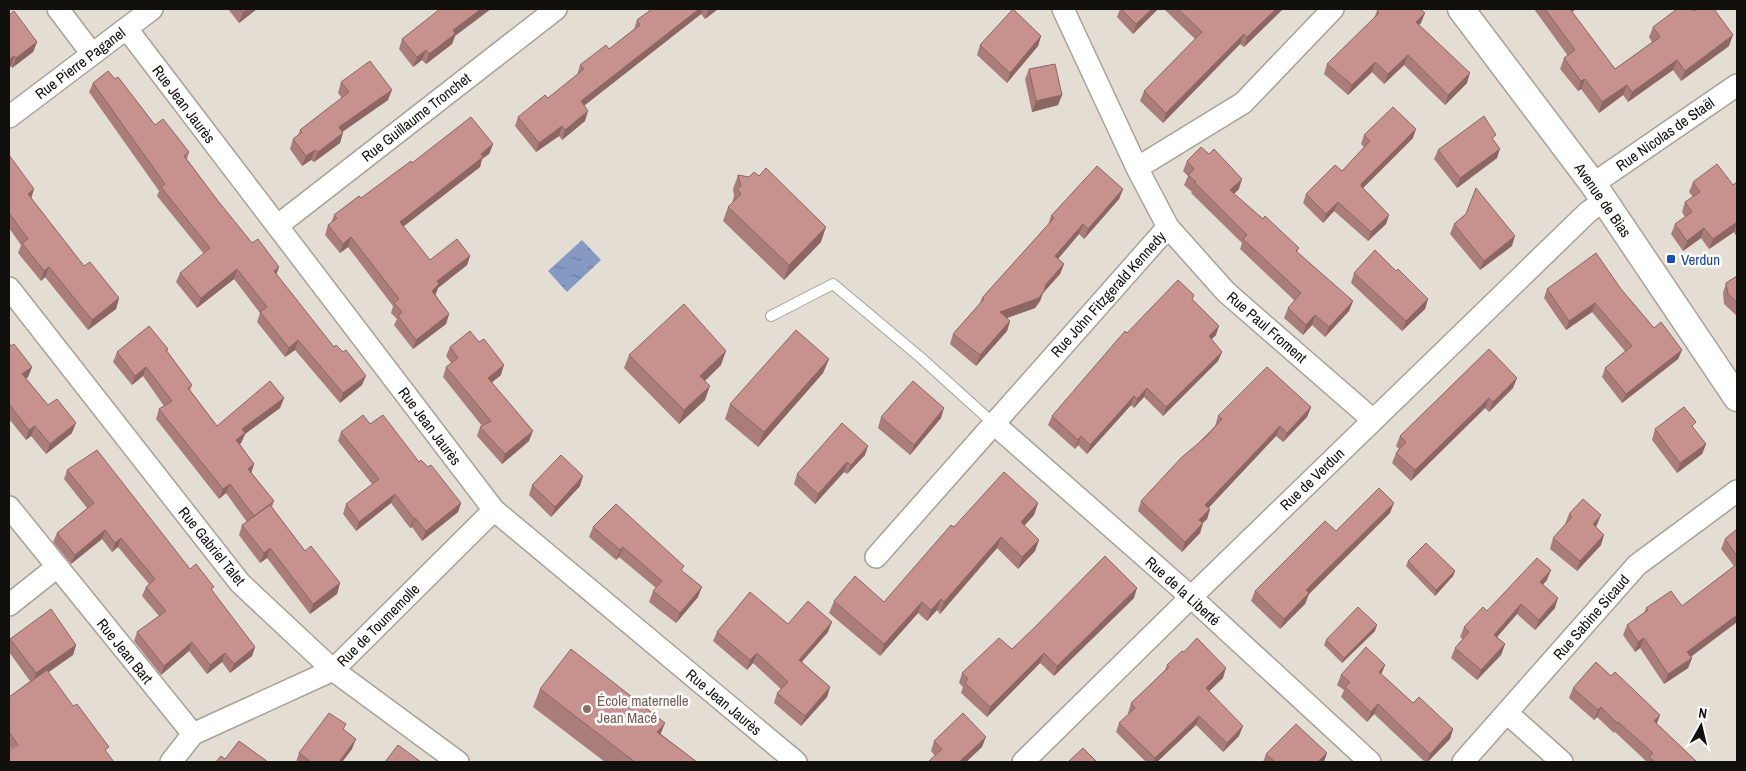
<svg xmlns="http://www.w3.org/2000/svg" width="1746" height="771" font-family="'Archivo Narrow',sans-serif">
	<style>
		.water { fill: url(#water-ripples) }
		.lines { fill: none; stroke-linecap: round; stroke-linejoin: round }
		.service-casing { stroke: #a7a198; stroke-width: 12 }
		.minor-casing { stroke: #a7a198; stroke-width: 24 }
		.tertiary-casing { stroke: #a7a198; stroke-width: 29 }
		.service { stroke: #fff; stroke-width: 10 }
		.minor { stroke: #fff; stroke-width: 21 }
		.tertiary { stroke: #fff; stroke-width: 26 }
		.wall { fill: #ab7d7a }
		.shaded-wall { fill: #8b6663 }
		.building { fill: #c7918e; stroke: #8b6663 }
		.transit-dot { fill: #1a4fb4; stroke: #fff; stroke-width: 2 }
		.education-dot { fill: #8d6e63; stroke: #fff; stroke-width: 2 }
		.labels { text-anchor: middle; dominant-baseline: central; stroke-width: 5; stroke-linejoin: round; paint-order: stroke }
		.street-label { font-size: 15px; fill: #12100d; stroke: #fff }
		.transit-label { font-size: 15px; fill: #164399; stroke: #fff; text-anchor: start }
		.education-label { font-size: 15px; fill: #785e54; stroke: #fff; text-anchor: start }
	</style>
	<defs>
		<pattern id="water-ripples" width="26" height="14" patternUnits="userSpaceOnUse" patternTransform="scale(1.25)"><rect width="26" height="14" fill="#8599c3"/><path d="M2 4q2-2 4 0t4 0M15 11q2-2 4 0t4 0" fill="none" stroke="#6b7b9d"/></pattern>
	</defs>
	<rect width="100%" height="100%" fill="#e4ddd4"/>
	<!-- water -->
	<path class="water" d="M582,240L601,260L567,292L548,271Z"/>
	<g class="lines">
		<!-- service casing -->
		<g class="service-casing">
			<path id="service" d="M771,316L833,284L920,357L993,423"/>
		</g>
		<!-- minor casing -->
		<g class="minor-casing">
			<path id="minor" d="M58,9L92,54
				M1063,9L1137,168
				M127,29L494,510L796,762
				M9,117L152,9
				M1593,184L1737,85
				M277,226L556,9
				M1168,227L1226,292L1373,420
				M9,288L240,583L333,670L458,762
				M993,423L1191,597L1370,762
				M9,507L193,734
				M876,557L1168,227L1137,168L1243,103L1333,9
				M9,605L57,567
				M1507,713L1562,762
				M171,762L193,734L333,670L494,510
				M1023,762L1191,597L1588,212L1605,200
				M1463,762L1637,565L1737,491"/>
		</g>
		<!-- tertiary casing -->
		<g class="tertiary-casing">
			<path id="tertiary" d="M1461,9L1593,184L1737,398"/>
		</g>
		<!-- service -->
		<use href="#service" class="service"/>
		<!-- minor -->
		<use href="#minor" class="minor"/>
		<!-- tertiary -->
		<use href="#tertiary" class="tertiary"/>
	</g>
	<!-- wall -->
	<path class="wall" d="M228,9H257L239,23Z
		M652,9H718L705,19L701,14L584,106L585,121L562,140L559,136L536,152L515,126L518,117L548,98L577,75L580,65L609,49L634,29L637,20Z
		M1120,9H1158L1133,34L1117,17Z
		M1164,9H1283L1244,47L1240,44L1163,123L1140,101L1144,91L1195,39Z
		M1534,9H1576L1572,12L1615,69L1652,42L1649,37L1653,27L1694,11L1729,46L1681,81L1673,70L1628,102L1623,95L1599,113L1581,89L1578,91L1560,69L1564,58L1568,56Z
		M1377,11L1421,23L1419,25L1467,83L1445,105L1404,65L1384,84L1372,72L1348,95L1324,74L1327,64L1374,18Z
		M9,15L37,42L33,52L12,68L11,66L9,67Z
		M455,36L452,44L426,64L422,60L413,67L399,49L402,39Z
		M1041,36L1038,46L1007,83L977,55L980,45Z
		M1029,69L1062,95L1058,105L1032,112L1025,79Z
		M341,82L388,100L342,132L340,143L314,162L311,160L302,166L290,149L293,139L298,136L300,130L342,98L338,93Z
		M93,83L155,125L189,152L187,159L218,201L276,274L362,385L340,403L295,350L285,357L257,322L260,313L234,279L197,308L176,282L180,273L204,254L157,196L159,191L89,92Z
		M1364,135L1413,138L1363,188L1389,215L1386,224L1368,241L1334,211L1323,223L1303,203L1306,194L1342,171L1364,147L1361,144Z
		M1494,140L1497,158L1457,188L1434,159L1438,150Z
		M493,144L489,154L482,159L480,167L403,227L430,260L470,256L467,265L438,288L435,294L449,314L446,324L413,349L394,325L397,319L391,313L393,306L348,247L340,253L325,235L328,225L331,223L334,215L361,198L412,163Z
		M9,155L31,198L84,266L119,298L116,309L88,330L45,277L41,281L18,253L21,245L9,228Z
		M1187,161L1239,189L1234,194L1263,219L1299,248L1297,252L1353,301L1349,311L1325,337L1312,325L1303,335L1284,318L1288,308L1295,301L1240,249L1242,243L1191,193L1192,192L1184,185L1188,176L1183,171Z
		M738,175L821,242L784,280L723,221L728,207L732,203L734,196L733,189Z
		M1693,182L1733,185L1737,182V238L1734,232L1709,249L1701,238L1683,251L1671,234L1675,224L1685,217L1682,212L1685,202L1693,197L1689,192Z
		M1123,189L1119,199L1084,239L1079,234L1058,259L1064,264L1060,274L1043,293L1040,301L1035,308L1007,318L1010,321L1007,331L976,366L950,344L953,334L980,303L982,298L1048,225L1051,216Z
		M1466,214L1512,246L1480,270L1450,234L1454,224Z
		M1396,271L1428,299L1425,309L1402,331L1351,283L1354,273Z
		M1737,276V316L1724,304L1723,293L1726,283Z
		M1547,289H1621L1654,328L1682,350L1678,359L1622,403L1602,377L1605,368L1625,351L1592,312L1566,330L1544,298Z
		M1194,295L1192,299L1216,335L1211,339L1222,352L1218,361L1163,416L1144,397L1134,408L1131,405L1087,454L1078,445L1075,449L1048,425L1052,416L1127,333Z
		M9,343L32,367L28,377L26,378L48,405L72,433L46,454L31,436L26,440L9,419Z
		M450,347L501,375L492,382L529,441L502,464L477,436L480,427L482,426L443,377L446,367L451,363L446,356Z
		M168,349L167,351L192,385L190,390L217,426L284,398L280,408L245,434L241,443L240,444L254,464L251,472L274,501L272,507L305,551L340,583L337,594L310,614L267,558L260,563L239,535L242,525L247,522L226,493L219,499L156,419L159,409L164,406L143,376L132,385L113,362L117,352Z
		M1489,349L1513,388L1489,412L1485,408L1411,481L1392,463L1396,453L1399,449L1396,446L1400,436Z
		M629,355L721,365L705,381V400L679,424L624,368Z
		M829,359L823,373L758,447L725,419L730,404Z
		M1311,407L1307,417L1283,442L1276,436L1208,508L1210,509L1207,519L1203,523L1200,533L1182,552L1138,511L1141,501L1215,426L1218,416Z
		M881,417L941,418L910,455L878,428Z
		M370,424L419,462L461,503L458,512L422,541L412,527L410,528L391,503L356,531L343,514L346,504L372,484L338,441L341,432Z
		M1655,429H1693L1706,444L1702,454L1677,473L1652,440Z
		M865,455L847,474L844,472L815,504L794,484L797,474Z
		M67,470L190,569L212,591L255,647L252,656L230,673L222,662L207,674L189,651L161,675L134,641L137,632L159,616L142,596L146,587L149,584L118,547L112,552L102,539L71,564L53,542L57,533L87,508L64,479Z
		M532,485L580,486L551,517L529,495Z
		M1038,503L1034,515L1024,525L1039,540L1035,551L1018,569L997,548L940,614L937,610L927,621L918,613L880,656L829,613L834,601L884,602L954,527Z
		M1390,513L1309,594L1305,604L1280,629L1251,601L1255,591L1336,531Z
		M1569,514L1597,525L1596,527L1601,545L1577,571L1550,549L1553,538L1566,525L1565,524Z
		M593,527L682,571L698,597L676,623L649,602L653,591L656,588L619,557L616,560L589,537Z
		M1737,529V622L1691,656L1692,658L1688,668L1664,684L1640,648L1635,652L1623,635L1627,625L1644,613L1646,608L1682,606L1734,566L1721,549L1725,539Z
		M1408,561L1455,571L1453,576L1435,596L1406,566Z
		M1547,580L1543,584L1555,608L1535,630L1517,614L1497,637L1505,644L1501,655L1477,680L1451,658L1455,648L1463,639L1460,637L1464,627L1487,611Z
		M1134,598L1054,676L1040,663L987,717L961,693L963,687L959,683L962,673L1012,649Z
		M788,624L828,632L802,662L830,687L827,697L801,726L774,703L777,693L781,689L753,663L747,670L713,641L717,632Z
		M1375,631L1342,663L1324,645L1326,640Z
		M10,639L76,645L73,655L48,672L73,706L11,749L9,746V697L30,681L9,652V642Z
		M1167,665L1223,678L1209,691L1239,736L1223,752L1196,725L1157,762H1146L1116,732L1119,723L1129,714L1128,713L1131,703L1165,670Z
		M1385,665L1381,674L1413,703L1453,729L1450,739L1428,762H1425L1374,714L1367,722L1341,697L1344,690L1337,685L1341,675Z
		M1573,688L1657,724L1697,762H1647L1615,732L1614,733L1597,717L1594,720L1569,698Z
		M540,689L661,734L697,762H605L533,707Z
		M344,730L352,749L342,762H296L299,753Z
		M934,741L982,747L966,762H928L935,756L931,751Z
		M1266,754L1324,762H1263Z"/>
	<!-- shaded-wall -->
	<path class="shaded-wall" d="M248,9H257L239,23L243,12Z
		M481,9H491L455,36L452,44L426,64L429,54L453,30Z
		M699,9H703L701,14L577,111L581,101Z
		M709,9H718L705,19Z
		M1152,9H1158L1133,34L1136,24Z
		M1276,9H1283L1244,47L1247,37Z
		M1568,9H1576L1565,17Z
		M1425,13L1421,23L1412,32L1416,22Z
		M1244,34L1240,44L1163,123L1166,113Z
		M1733,35L1729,46L1681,81L1685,71Z
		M1041,36L1038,46L1007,83L1010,73Z
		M37,42L33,52L12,68L16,58Z
		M426,50L422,60L413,67L417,57Z
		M1408,55L1404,65L1384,84L1388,74Z
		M14,56L11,66L9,67V60Z
		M1677,60L1673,70L1628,102L1632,92Z
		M1375,62L1372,72L1348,95L1352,85Z
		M1470,73L1467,83L1445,105L1448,95Z
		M1585,79L1581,89L1578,91L1581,81Z
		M1627,85L1623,95L1599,113L1602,102Z
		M392,90L388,100L335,137L339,127Z
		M1062,95L1058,105L1032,112L1036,101Z
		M588,111L585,121L562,140L565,130Z
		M562,126L559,136L536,152L539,143Z
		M1416,129L1413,138L1358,193L1361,184Z
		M343,133L340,143L314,162L318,152Z
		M493,144L489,154L482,159L480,167L396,232L400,222L481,154Z
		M1500,149L1497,158L1457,188L1460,178Z
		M315,150L311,160L302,166L306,156Z
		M1242,179L1239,189L1227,200L1230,190Z
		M34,189L31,199L28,194Z
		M1123,189L1119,199L1084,239L1088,229Z
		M1338,202L1334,211L1323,223L1326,214Z
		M1389,215L1386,224L1368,241L1371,232Z
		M1737,222L1734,232L1709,249L1713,239Z
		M1083,224L1079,234L1051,267L1055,256Z
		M826,227L821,242L784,280L789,265Z
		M1704,228L1701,238L1683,251L1687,241Z
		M1515,236L1512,246L1480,270L1484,261Z
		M351,237L348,247L340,253L343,244Z
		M470,256L467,265L438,288L436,294L428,300L432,291L437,281Z
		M1064,264L1060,274L1043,293L1040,301L1035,308L996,322L1000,312L1046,284Z
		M49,267L45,277L41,281L44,271Z
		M279,267L276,276L274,271Z
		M237,269L234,279L197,308L201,298Z
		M119,298L116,309L88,330L92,320Z
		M1428,299L1425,309L1402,331L1406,321Z
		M1353,301L1349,311L1325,337L1329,327Z
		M1595,303L1592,312L1566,330L1569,321Z
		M449,314L446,324L413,349L416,340Z
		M1315,315L1312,325L1303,335L1306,325Z
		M1010,321L1007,331L976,366L980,355Z
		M1219,326L1216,335L1206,345L1209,336Z
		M298,340L295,350L285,357L289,348Z
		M1682,350L1678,359L1622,403L1626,394Z
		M726,351L721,365L695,390L700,376Z
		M1222,352L1218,361L1163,416L1166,407Z
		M829,359L823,373L758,447L764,432Z
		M504,365L501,375L485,388L488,378Z
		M32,367L28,377L19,384L22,374Z
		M146,367L143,376L132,385L135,376Z
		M366,376L362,385L340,403L343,393Z
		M1517,378L1513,388L1489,412L1493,402Z
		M710,386L705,400L679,424L684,410Z
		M1147,388L1144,397L1134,408L1137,399Z
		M1134,396L1131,405L1087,454L1090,445Z
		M284,398L280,408L245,434L241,443L233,449L242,429Z
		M1489,398L1485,408L1411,481L1415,470Z
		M1311,407L1307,417L1283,442L1287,433Z
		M944,408L941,418L910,455L914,445Z
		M76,423L72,433L46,454L50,444Z
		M35,426L31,436L26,440L29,430Z
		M1280,426L1276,436L1202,515L1205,505Z
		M533,431L529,441L502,464L505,454Z
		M1081,436L1078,445L1075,449L1078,440Z
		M1706,444L1702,454L1677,473L1680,463Z
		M868,446L865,455L847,474L851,465Z
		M847,462L844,472L815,504L818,494Z
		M254,464L251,474L248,469Z
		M583,476L580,486L551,517L555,507Z
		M230,484L226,493L219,499L223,489Z
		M395,494L391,503L356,531L359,522Z
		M461,503L458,512L422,541L426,531Z
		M1038,503L1034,515L1017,534L1021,522Z
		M1394,503L1390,513L1309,594L1305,604L1280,629L1284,619L1306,590Z
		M1210,509L1207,519L1196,529L1199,520Z
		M1601,515L1597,525L1589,535L1593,524Z
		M415,518L412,527L410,528L414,519Z
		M1203,523L1200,533L1182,552L1185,542Z
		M105,530L102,539L71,564L75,555Z
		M1604,535L1601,545L1577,571L1580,561Z
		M1001,537L997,548L940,614L944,602Z
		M121,538L118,547L112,552L115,543Z
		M1039,540L1035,551L1018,569L1022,557Z
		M623,547L619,557L616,560L620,550Z
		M270,548L267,558L260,563L264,553Z
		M1551,570L1547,580L1536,592L1540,582Z
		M1455,571L1453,576L1435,596L1436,590Z
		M340,583L337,594L310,614L313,604Z
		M702,587L698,597L676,623L680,613Z
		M1137,588L1134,598L1054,676L1057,666Z
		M1558,598L1555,608L1535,630L1539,620Z
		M941,599L937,610L927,621L931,610Z
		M922,602L918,613L880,656L884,644Z
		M1521,604L1517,614L1490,645L1494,635Z
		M1737,615V622L1684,662L1687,652Z
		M832,622L828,632L795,669L799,660Z
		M1377,625L1375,631L1342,663L1344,658Z
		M1644,638L1640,648L1635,652L1638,642Z
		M192,642L189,651L161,675L164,666Z
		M1505,644L1501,655L1477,680L1481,670Z
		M76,645L73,655L32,684L36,673Z
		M255,647L252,656L230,673L234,664Z
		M225,653L222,662L207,674L210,665Z
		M757,653L753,663L747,670L750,660Z
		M1044,653L1040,663L987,717L990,707Z
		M1692,658L1688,668L1664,684L1668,674Z
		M1385,665L1381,675L1379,672Z
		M1226,668L1223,678L1202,698L1206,688Z
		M830,687L827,697L801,726L805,716Z
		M1378,704L1374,714L1367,722L1371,712Z
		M1601,707L1597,717L1594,720L1598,710Z
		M1660,715L1656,726L1654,721Z
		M1199,716L1196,725L1157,762H1153L1155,758Z
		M665,723L658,741L657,732Z
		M1243,726L1239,736L1223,752L1227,743Z
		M1453,729L1450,739L1427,762L1430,754Z
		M986,737L982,747L966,762H959Z
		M356,739L352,749L342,762H339Z
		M1327,753L1324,762H1318Z"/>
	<!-- building -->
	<path class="building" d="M240,9H248L243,12Z
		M440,9H481L453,30L455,34L429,54L426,50L417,57L402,39Z
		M652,9H699L581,101L588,111L565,130L562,126L539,143L518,117L545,95L548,98L584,69L580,65L606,45L609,49L640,25L637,20Z
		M1013,9L1041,36L1010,73L980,45Z
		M1121,9H1152L1136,24Z
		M1178,9H1276L1247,37L1244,34L1166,113L1144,91L1202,32Z
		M1379,9H1420L1425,13L1416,22L1470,73L1448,95L1408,55L1388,74L1375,62L1352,85L1327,64L1379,13L1377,11Z
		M1545,9H1570L1615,69L1660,37L1653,27L1677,9H1692L1694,11L1697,9H1714L1733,35L1685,71L1677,60L1632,92L1627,85L1602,102L1585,79L1581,81L1564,58L1575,50Z
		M14,11L37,42L16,58L14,56L9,60V15Z
		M370,61L392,90L339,127L343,133L318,152L315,150L306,156L293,139L302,132L300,130L349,92L341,82Z
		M1055,64L1062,95L1036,101L1029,69Z
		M108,71L115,79L118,77L155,125L163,119L171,129L189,152L184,156L218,201L252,243L258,239L279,267L274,271L334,347L336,345L343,352L346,350L366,376L343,393L298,340L289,348L260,312L267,307L237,269L201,298L180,273L210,248L161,187L165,184L93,83Z
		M1393,107L1416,129L1361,184V186L1389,215L1371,232L1338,202L1326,214L1306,194L1335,165L1342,171L1370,141L1364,135Z
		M1484,116L1496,135L1492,138L1500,149L1460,178L1438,150Z
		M471,117L493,144L481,154L483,157L400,222L430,260L457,239L470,256L437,281L439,284L432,291L449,314L416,340L398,316L402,312L394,303L399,299L351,237L343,244L328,225L337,218L334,215L359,196L361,198L411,161L412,163Z
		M1201,147L1209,154L1214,149L1242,179L1230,190L1263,219L1265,216L1299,248L1296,251L1353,301L1329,327L1315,315L1306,325L1288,308L1301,293L1243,239L1247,235L1195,183L1196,182L1188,175L1194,169L1187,161Z
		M9,155L34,189L28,194L84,266L90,262L119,298L92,320L49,267L44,271L22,243L28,239L9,213Z
		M1717,164L1733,185L1737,182V222L1713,239L1704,228L1687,241L1675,224L1692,212L1685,202L1700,192L1693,182Z
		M1097,166L1123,189L1088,229L1083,224L1055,256L1064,264L1046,284L1044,291L1039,298L1000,312L1010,321L980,355L953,334L984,299L982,298L1054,218L1051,216Z
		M766,168L826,227L789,265L728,207L741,194L737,189L741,186L738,175L749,177L754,172L759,176Z
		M1476,188L1515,236L1484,261L1454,224L1466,214Z
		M1375,250L1396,271L1398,269L1428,299L1406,321L1354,273Z
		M1596,253L1621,289L1654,328L1661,322L1682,350L1626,394L1605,368L1632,346L1595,303L1569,321L1547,289Z
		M1737,276V302L1728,294L1726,283Z
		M1178,280L1194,295L1192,299L1219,326L1209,336L1222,352L1166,407L1147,388L1137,399L1134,396L1090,445L1081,436L1078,440L1052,416L1125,331L1127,333Z
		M684,304L726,351L700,376L710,386L684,410L629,355Z
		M149,326L168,349L166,350L192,385L188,388L217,426L270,381L284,398L242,429L245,433L236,440L254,464L248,469L274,501L254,516L230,484L223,489L159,409L172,401L146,367L135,376L117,352Z
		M796,330L829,359L764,432L730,404Z
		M470,331L479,342L484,339L504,365L488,378L533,431L505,454L480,427L491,421L446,367L458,358L450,347Z
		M9,343L11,346L14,344L32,367L22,374L48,405L57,399L76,423L50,444L35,426L29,430L9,404Z
		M1489,349L1517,378L1493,402L1489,398L1415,470L1396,453L1406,442L1400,436Z
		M1267,367L1311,407L1287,433L1280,426L1205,505L1210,509L1199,520L1203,523L1185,542L1141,501L1182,457L1206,437L1222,419L1218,416Z
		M913,381L944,408L914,445L881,417Z
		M1684,407L1696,422L1692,426L1706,444L1680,463L1655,429Z
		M363,415L370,424L383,415L419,462L421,460L428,467L431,465L461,503L426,531L415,518L414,519L395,494L359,522L346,504L379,479L341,432Z
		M842,423L868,446L851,465L847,462L818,494L797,474Z
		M97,450L190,569L196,564L214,587L211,589L255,647L234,664L225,653L210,665L192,642L164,666L137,632L166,611L146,587L155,579L121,538L115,543L105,530L75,555L57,533L94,503L67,470Z
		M561,455L583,476L555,507L532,485Z
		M1004,472L1038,503L1021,522L1039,540L1022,557L1001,537L944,602L941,599L931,610L922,602L884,644L834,601L855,576L884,602L951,525L954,527Z
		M1379,488L1394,503L1306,590L1309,593L1284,619L1255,591L1325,521L1336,531Z
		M1583,499L1601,515L1593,524L1604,535L1580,561L1553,538L1572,517L1569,514Z
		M616,504L684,566L681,570L702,587L680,613L653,591L662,581L623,547L620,550L593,527Z
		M270,505L305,551L311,546L340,583L313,604L270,548L264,553L242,525Z
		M1737,529V556L1725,539Z
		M1426,543L1455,571L1436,590L1408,561Z
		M1105,556L1137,588L1057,666L1044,653L990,707L965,683L968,679L962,673L999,638L1012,649L1034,628Z
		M1537,558L1551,570L1540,582L1558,598L1539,620L1521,604L1494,635L1505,644L1481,670L1455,648L1469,632L1464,627L1483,607L1487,611Z
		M1737,564V615L1687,652L1692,658L1668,674L1644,638L1638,642L1627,625L1648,610L1646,608L1671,591L1682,606Z
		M750,592L788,624L808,601L832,622L799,660L830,687L805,716L777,693L788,682L757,653L750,660L717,632Z
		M1358,607L1377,625L1344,658L1326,640Z
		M51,609L76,645L36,673L10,639Z
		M1197,638L1226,668L1206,688L1243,726L1227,743L1199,716L1155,758L1119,723L1135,708L1131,703L1169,667L1167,665L1182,651L1184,652Z
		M1366,647L1385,665L1379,672L1413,703L1419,697L1453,729L1430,754L1378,704L1371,712L1345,687L1350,682L1341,675Z
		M571,649L665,723L657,732L697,762H635L540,689Z
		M1596,662L1611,676L1615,672L1660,715L1654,721L1697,762H1655L1649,757L1653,753L1618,722L1617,723L1601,707L1598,710L1573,688Z
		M47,670L73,706L77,704L109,747L105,750L114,762H9V751L18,745L9,732V697Z
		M329,713L346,724L343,729L356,739L339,762H311L299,753Z
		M963,713L986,737L959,762H928L942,749L934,741Z
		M1296,724L1327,753L1318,762H1275L1266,754Z
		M239,741L268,762H216L221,756L225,759Z
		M398,745L421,762H385Z
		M1083,748L1097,762H1068Z"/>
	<!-- markers -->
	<rect class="transit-dot" x="1666" y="254" width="10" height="10" rx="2.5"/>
	<circle class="education-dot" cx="587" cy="709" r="5"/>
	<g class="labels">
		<!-- street labels -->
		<g class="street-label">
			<text transform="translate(80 63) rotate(-37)">Rue Pierre Paganel</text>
			<text transform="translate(184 104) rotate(53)">Rue Jean Jaurès</text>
			<text transform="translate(416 117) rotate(-38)">Rue Guillaume Tronchet</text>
			<text transform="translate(1665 134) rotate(-35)">Rue Nicolas de Staël</text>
			<text transform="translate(1603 200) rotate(55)">Avenue de Bias</text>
			<text transform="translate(1108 294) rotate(-48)">Rue John Fitzgerald Kennedy</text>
			<text transform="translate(1267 327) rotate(41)">Rue Paul Froment</text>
			<text transform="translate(430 426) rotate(53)">Rue Jean Jaurès</text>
			<text transform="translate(1312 479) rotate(-44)">Rue de Verdun</text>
			<text transform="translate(212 546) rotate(51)">Rue Gabriel Talet</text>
			<text transform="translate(1183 591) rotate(42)">Rue de la Liberté</text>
			<text transform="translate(1591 617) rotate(-49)">Rue Sabine Sicaud</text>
			<text transform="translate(378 625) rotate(-45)">Rue de Toumemolle</text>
			<text transform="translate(125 651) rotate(51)">Rue Jean Bart</text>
			<text transform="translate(724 702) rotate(40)">Rue Jean Jaurès</text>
		</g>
		<!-- transit labels -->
		<g class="transit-label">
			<text x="1681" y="259">Verdun</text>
		</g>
		<!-- education labels -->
		<g class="education-label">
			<text x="597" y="700">École maternelle<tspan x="597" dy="17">Jean Macé</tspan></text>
		</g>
	</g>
	<!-- border -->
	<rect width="1746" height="771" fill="none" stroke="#12100d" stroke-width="20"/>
	<!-- north arrow -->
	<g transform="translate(1701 726) rotate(8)" stroke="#ffffff" stroke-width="4" paint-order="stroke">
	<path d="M0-4L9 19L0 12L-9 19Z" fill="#12100d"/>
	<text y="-8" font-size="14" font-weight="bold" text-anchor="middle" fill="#12100d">N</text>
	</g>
</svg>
